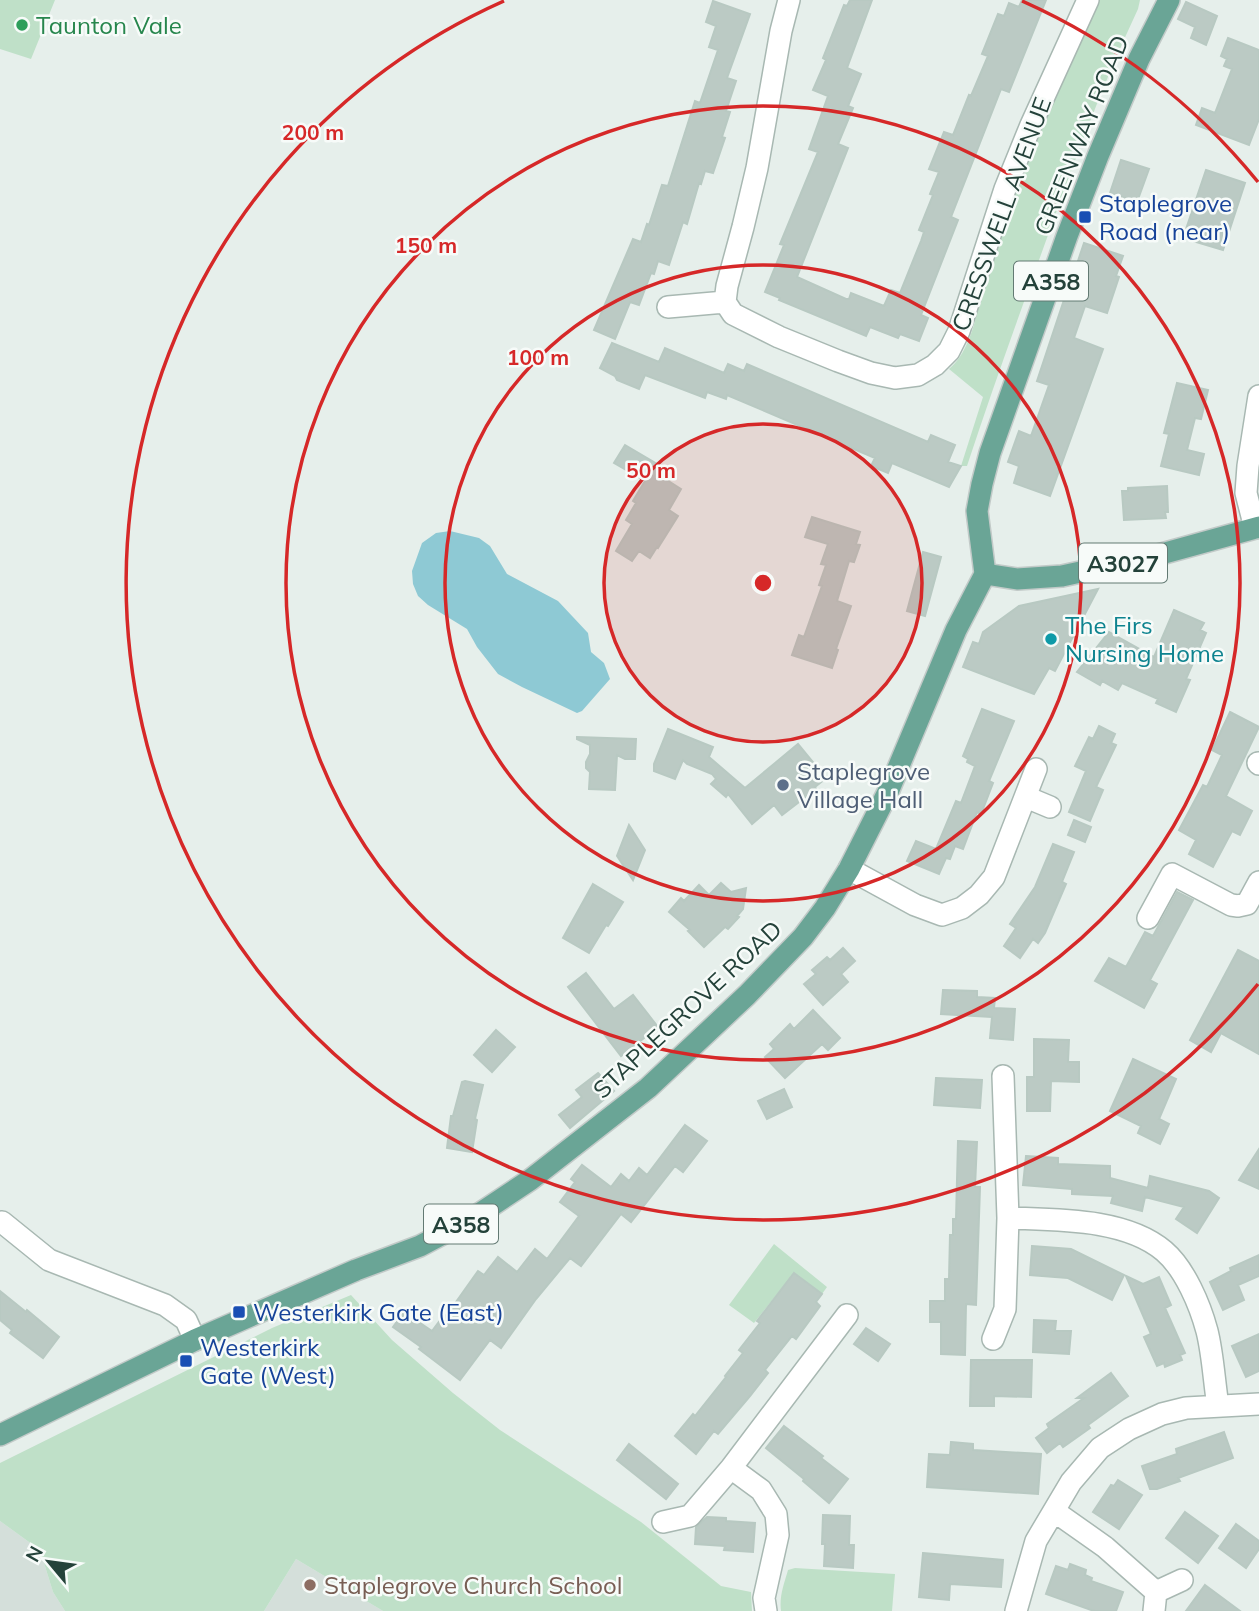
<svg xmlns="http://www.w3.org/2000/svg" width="1259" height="1611" font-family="Mulish,sans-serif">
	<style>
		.built { fill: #d4dfda }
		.green { fill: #bfe0c8 }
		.water { fill: #8ec9d4 }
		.building { fill: #bbcac4; stroke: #b8c9c2; stroke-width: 2 }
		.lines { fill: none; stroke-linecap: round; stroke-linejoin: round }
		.minor-casing { stroke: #a8b8b2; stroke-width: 24 }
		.major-casing { stroke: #c2cac8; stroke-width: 24 }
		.minor { stroke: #fff; stroke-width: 21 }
		.major { stroke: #6aa596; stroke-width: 21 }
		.ring { fill: none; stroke: #d62828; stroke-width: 3.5 }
		.leisure-dot { fill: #2e9e5b; stroke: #f7fbf9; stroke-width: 2.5 }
		.transit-dot { fill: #1a4fb4; stroke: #f7fbf9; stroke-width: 2.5 }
		.culture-dot { fill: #0f9aa8; stroke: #f7fbf9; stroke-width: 2.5 }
		.service-dot { fill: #5c6f8a; stroke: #f7fbf9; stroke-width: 2.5 }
		.education-dot { fill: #8d6e63; stroke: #f7fbf9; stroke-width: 2.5 }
		.labels { text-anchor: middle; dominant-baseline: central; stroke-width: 5; stroke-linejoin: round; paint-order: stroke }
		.shield { fill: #f7fbf9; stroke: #637a73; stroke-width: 2 }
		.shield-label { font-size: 23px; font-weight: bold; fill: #24423a }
		.leisure-label { font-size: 24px; fill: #27864d; stroke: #f7fbf9; text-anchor: start }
		.street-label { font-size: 24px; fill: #24423a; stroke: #f7fbf9 }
		.transit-label { font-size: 24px; fill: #164399; stroke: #f7fbf9; text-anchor: start }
		.culture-label { font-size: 24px; fill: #0d838f; stroke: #f7fbf9; text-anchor: start }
		.service-label { font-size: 24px; fill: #4e5e75; stroke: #f7fbf9; text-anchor: start }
		.education-label { font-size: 24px; fill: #785e54; stroke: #f7fbf9; text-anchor: start }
		.centre { fill: #d62828; stroke: #f7fbf9; stroke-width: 3.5 }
		.ring-label { font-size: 21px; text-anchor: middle; font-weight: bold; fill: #d62828; stroke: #f7fbf9; stroke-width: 5; stroke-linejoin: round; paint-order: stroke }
	</style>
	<rect width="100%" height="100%" fill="#e6efeb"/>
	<!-- built -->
	<path class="built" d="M0,1521L40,1550L53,1592L65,1611H0Z
		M296,1559L383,1611H264Z"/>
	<!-- green -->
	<path class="green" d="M0,0H55L31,59L0,49Z
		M1096,0H1140L1138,9C1101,87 1072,168 1043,249C1017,321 991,393 967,466H961L983,397L949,369C966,355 974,328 978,308L973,307L1040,121Z
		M774,1244L827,1287L822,1294L794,1273L754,1323L729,1305Z
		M351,1295L392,1340L453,1393L500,1430L641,1522L721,1586L751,1592L752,1611H383L296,1559L264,1611H65L53,1592L40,1550L0,1521V1463L272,1328Z
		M795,1568L895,1574L892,1611H781C779,1597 784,1584 788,1570Z"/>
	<!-- water -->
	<path class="water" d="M450,531L479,538L490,546L507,574L558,601L588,633L591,652L604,663L610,679L582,711L577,713L522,687L498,674L477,647L467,629L428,605L418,596L413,584L412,571L422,543L436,533Z"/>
	<!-- building -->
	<path class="building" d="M850,0H872L847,68L861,74L848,106L853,108L838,144L848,148L797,277L846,299H849L851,293L884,306L891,290L900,293L921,241L924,232L919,230L933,195L930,194L939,172L929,169L944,132L953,135L969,95L971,96L988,56L982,54L998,14L1004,16L1009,3L1019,7L1022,0H1046L1009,92L1001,89L951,217L958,220L921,315L928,318L919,341L900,334L898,338L870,327L866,336L779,300L780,298L765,292L784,245L780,244L818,152L809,149L828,96L813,90L826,60L823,58L844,5L847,6Z
		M713,1L750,14L727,78L736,81L726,111L730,112L722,137L725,138L713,173L705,171L701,184L699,183L687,224L683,222L669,265L658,261L654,274L651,273L639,305L630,302L615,339L594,330L633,239L641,242L647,224L649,225L662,185L668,186L695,101L700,103L718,50L709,47L716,26L706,22Z
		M1186,2L1217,16L1206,45L1191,38L1195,27L1178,19Z
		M1228,38L1259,50V119L1249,145L1196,125L1202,108L1215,113L1232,69L1224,66L1227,59L1221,56Z
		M1121,160L1149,169L1137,202L1110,193Z
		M1206,170L1245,183L1223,250L1183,238Z
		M1084,243L1123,256L1116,276L1119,277L1107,313L1085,306L1074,338L1103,349L1050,496L1014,483L1019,466L1008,462L1019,431L1031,436L1049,385L1037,381L1065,297L1070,298L1080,269L1076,267Z
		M612,343L659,362L665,348L724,373L728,364L744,371L747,364L928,442L931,435L955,445L948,462L961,466L949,487L892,463L888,473L871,466L875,458L727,395L726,399L707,392L705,398L645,375L639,389L617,380L615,376L600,368Z
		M1177,383L1208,390L1201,419L1195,418L1187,450L1204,454L1199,475L1161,466L1169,434L1164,433Z
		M625,445L664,468L659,475L681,489L669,510L678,516L658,548L657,547L650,558L639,551L632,561L616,551L632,524L626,520L636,503L633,501L645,481L614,463Z
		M1167,486L1168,512H1165L1166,518L1124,520L1122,491H1128V488Z
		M812,517L860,532L856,544L860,545L854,562L849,561L837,601L851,606L836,649L838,650L832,668L792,655L799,635L804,637L822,586L819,585L826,565L821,564L828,544L805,537Z
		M923,552L941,557L925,616L907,611Z
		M1098,589L1055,671L1049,668L1034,694L963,667L973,642L979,644L983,632L1019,606Z
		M1174,610L1204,623L1200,630L1206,633L1186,679L1190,680L1176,712L1156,703L1158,699L1122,683L1118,690L1102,681L1100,685L1077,672L1109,632L1154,657Z
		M982,709L1014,721L989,781L993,783L981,814L977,812L963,849L955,846L950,859L946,858L939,874L907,861L916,841L936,849L956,801L961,803L975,766L967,762L968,759L963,756Z
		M1230,712L1259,727L1226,796L1252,811L1240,835L1232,831L1213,867L1189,854L1196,840L1179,830L1203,785L1207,787L1222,755L1212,750Z
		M1099,726L1115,734L1111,743L1116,745L1096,787L1103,790L1090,821L1069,812L1086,771L1075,766L1089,737L1093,739Z
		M668,729L713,747L709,757L745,788L798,744L826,778L815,787L816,789L782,815L774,805L752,824L728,794L726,797L711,784L716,779L712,774L687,764L683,760L675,779L654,771V764Z
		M577,737L636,739L635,759H625L617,755L615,790L589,789L590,772L586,768V762L590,754V745L577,739Z
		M1074,820L1091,827L1085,842L1068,835Z
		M629,825L645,850L633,880L617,856Z
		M1053,844L1074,852L1062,882L1066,884L1045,933L1038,943L1033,939L1020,958L1004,946L1016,928L1010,924L1035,887Z
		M721,883L731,892L746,888L743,909L737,916L739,917L728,929L725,927L704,947L688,931L690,930L669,912L681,898L684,901L699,885L709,895Z
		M593,884L623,902L608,926L606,925L589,953L563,938Z
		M1177,892L1193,900L1150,980L1157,984L1144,1008L1095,981L1109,958L1126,967L1145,932L1153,936Z
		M843,948L855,961L841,974L848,982L823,1005L804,984L816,974L812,970L827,957L830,960Z
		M1238,950L1259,961V1054L1221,1033L1211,1052L1190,1040Z
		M586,973L614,1009L633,995L658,1027L621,1056L568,987Z
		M943,990L977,991V997L995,998L994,1008L1015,1009L1013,1040L990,1038L992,1017L941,1014Z
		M813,1010L840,1038L828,1050L822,1044L785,1078L765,1057L774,1049L770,1044L790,1024L794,1029Z
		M496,1030L515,1047L492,1072L474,1055Z
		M1034,1039L1069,1040L1068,1062H1079V1082L1051,1081L1050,1111H1027V1077H1034Z
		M1133,1059L1176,1079L1159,1119L1169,1124L1160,1144L1138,1133L1141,1126L1110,1111Z
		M598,1073L614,1091L570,1128L559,1115L582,1097L576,1090Z
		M936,1078L982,1080L980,1108L934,1105Z
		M465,1081L483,1085L475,1119L477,1120L472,1152L447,1148L451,1116H453L462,1082Z
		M784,1089L792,1107L767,1119L758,1101Z
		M685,1125L707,1141L683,1172L675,1166L631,1222L621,1214L581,1266L570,1258L536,1299L501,1348L490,1340L460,1380L419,1349L421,1347L393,1327L404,1312L432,1331L444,1315L446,1316L478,1271L484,1275L498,1257L517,1272L535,1249L547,1259L579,1216L560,1202L575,1182L571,1179L582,1165L611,1187L621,1174L629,1181L639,1168L647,1175Z
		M958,1141L977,1142L975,1187H980L976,1305L966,1304L965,1355L941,1354V1322H930V1301H945V1279H949L950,1235H953V1219H956Z
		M1259,1149V1189L1239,1180Z
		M1026,1156L1058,1158V1164L1110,1166V1178L1148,1188L1150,1176L1209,1191L1219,1198L1197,1233L1176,1219L1184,1207L1145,1197L1142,1211L1111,1203L1113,1196L1072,1194V1189L1023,1185Z
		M1032,1246L1071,1249L1124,1275L1112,1300L1068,1278L1030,1275Z
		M1259,1255V1276L1238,1285L1244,1300L1223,1310L1210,1282L1231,1271L1230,1268Z
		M794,1273L822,1294L816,1302L820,1306L796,1339L792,1336L765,1370L768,1373L750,1396L718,1434L714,1431L696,1454L675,1436L693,1414L695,1416L726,1377L725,1376L743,1353L739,1350L760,1323L757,1321Z
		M1126,1276L1143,1284L1159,1277L1171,1305L1165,1308L1185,1353L1180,1355L1182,1360L1165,1367L1164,1363L1157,1366L1144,1337L1151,1334Z
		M0,1291L26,1312L27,1310L59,1337L43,1358L10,1333L12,1330L0,1320Z
		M1034,1320L1056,1321L1055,1331H1071L1069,1354L1033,1352Z
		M866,1328L890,1344L878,1361L854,1344Z
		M1259,1334V1371L1246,1377L1232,1346Z
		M971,1360H1032L1031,1397L994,1396V1406H970Z
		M1111,1373L1128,1396L1088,1425L1090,1428L1063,1447L1060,1443L1047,1453L1036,1438L1049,1428L1047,1424L1084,1398H1077Z
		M784,1426L823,1456L821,1458L848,1479L829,1503L803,1481L804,1479L766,1448Z
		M1224,1432L1233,1458L1178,1478L1180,1481L1157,1489H1150L1142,1466L1177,1454L1176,1449Z
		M951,1442L973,1444V1450L1041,1454L1038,1494L927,1487L929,1454L950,1455Z
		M629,1444L678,1484L666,1499L617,1460Z
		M1118,1480L1142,1495L1119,1529L1093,1512L1111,1485L1114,1486Z
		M1185,1512L1218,1536L1198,1563L1166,1538Z
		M823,1515L850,1516L849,1545H854L853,1568L824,1566L825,1544H822Z
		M707,1517L726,1518V1521L755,1523L753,1552L724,1550L725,1546L695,1544L696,1527Z
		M1236,1524L1259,1541V1549L1246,1568L1219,1548Z
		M923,1553L1003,1560L1001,1587L950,1584L949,1600L919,1597Z
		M1070,1564L1086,1570L1085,1575L1092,1578L1091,1581L1123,1592L1116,1611H1094L1046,1594L1056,1566L1068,1570Z
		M1205,1585L1240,1611H1186Z"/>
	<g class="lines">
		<!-- minor casing -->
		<g class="minor-casing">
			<path id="minor" d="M789,0L781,31L757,168L743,227L727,286L725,302L733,314L779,337L838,361L871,373L895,378L918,375L935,365L949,351L959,331L1005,189L1031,125L1088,0
				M668,307L725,302
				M1255,528L1246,493L1248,466L1259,396
				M1258,763L1259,764
				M1026,797L1050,807
				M849,869L915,905L942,915L962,908L979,895L994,877L1036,769
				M1148,918L1172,874L1231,905L1238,906L1247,904L1259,882
				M1008,1218C1056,1220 1125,1218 1164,1251C1185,1269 1200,1305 1207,1331C1213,1355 1214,1381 1218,1406
				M2,1222L49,1260L165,1305L186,1320L195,1340
				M993,1339L1005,1309L1008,1218L1003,1076
				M731,1468L761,1490L776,1514L778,1535L764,1598L766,1611
				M1054,1511L1105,1547L1156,1592L1154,1611
				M663,1522L690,1516L731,1468L847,1315
				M1156,1592L1182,1580
				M1016,1611L1036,1541L1071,1482L1100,1448L1129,1429L1162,1414L1186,1408L1259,1404"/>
		</g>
		<!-- major casing -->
		<g class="major-casing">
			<path id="major" d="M985,574L977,511L982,484L990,453L1067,236L1098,156L1139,59L1169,0
				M985,574L1017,579L1062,576L1154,556L1259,527
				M0,1435L195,1340L356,1270L420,1246L473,1218L530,1180L648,1088L747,995L803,937L825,908L849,869L888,792L956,630L985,574"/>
		</g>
		<!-- minor -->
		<use href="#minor" class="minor"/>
		<!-- major -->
		<use href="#major" class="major"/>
	</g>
	<!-- distance rings -->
	<circle cx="763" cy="583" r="159" fill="#d62828" fill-opacity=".12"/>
	<g class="ring">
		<circle cx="763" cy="583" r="159"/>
		<circle cx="763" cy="583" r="318"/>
		<circle cx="763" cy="583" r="477"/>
		<path d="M1258 984A637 637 0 1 1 504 1M1022 1A637 637 0 0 1 1258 182"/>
	</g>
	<!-- markers -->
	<circle class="leisure-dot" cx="22" cy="25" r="7"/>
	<g class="transit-dot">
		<rect x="1078" y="210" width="14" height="14" rx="3.5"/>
		<rect x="232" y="1305" width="14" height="14" rx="3.5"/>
		<rect x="179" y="1354" width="14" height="14" rx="3.5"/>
	</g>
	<circle class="culture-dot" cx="1051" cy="639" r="7"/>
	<circle class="service-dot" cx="783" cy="785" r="7"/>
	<circle class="education-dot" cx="310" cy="1585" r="7"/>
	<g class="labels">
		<!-- shield labels -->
		<g class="shield">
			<rect x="1014" y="261.5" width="74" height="39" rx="5"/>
			<rect x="1079" y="543.5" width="88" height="39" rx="5"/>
			<rect x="424" y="1204.5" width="74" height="39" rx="5"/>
		</g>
		<g class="shield-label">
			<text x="1051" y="281">A358</text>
			<text x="1123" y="563">A3027</text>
			<text x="461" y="1224">A358</text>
		</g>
		<!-- leisure labels -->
		<g class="leisure-label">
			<text x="36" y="25">Taunton Vale</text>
		</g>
		<!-- street labels -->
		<g class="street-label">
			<text transform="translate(1081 135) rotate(-68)">GREENWAY ROAD</text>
			<text transform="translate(1001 214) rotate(-70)">CRESSWELL AVENUE</text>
			<text transform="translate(687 1009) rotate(-43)">STAPLEGROVE ROAD</text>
		</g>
		<!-- transit labels -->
		<g class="transit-label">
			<text x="1099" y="203">Staplegrove<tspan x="1099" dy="28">Road (near)</tspan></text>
			<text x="253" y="1312">Westerkirk Gate (East)</text>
			<text x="200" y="1347">Westerkirk<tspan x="200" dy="28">Gate (West)</tspan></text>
		</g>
		<!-- culture labels -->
		<g class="culture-label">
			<text x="1065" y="625">The Firs<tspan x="1065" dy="28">Nursing Home</tspan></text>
		</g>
		<!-- service labels -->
		<g class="service-label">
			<text x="797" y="771">Staplegrove<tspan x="797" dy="28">Village Hall</tspan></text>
		</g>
		<!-- education labels -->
		<g class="education-label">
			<text x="324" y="1585">Staplegrove Church School</text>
		</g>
	</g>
	<circle cx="763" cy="583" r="10" class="centre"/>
	<g class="ring-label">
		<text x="313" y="140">200 m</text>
		<text x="426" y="253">150 m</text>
		<text x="538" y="365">100 m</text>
		<text x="651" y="478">50 m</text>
	</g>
	<!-- north arrow -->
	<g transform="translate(49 1562) rotate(299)" stroke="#f7fbf9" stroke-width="5" paint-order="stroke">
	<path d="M0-5L12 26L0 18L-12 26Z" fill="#24423a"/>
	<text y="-10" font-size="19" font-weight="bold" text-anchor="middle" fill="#24423a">N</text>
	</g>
</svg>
